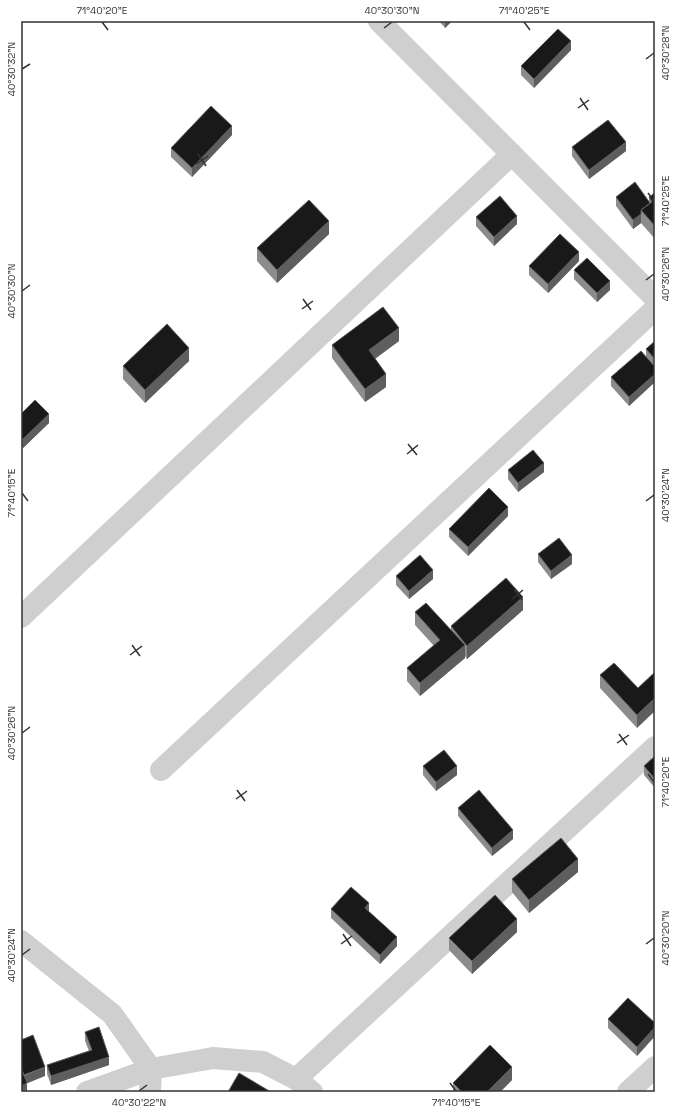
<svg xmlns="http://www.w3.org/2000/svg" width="676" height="1113" font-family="'Space Grotesk',sans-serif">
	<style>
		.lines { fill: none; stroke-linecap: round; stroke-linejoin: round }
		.minor { stroke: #cfcfcf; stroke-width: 22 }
		.wall { fill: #8c8c8c }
		.shaded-wall { fill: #5e5e5e }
		.building { fill: #191919; stroke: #5e5e5e }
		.ticks { fill: none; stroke: #323232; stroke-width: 1.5 }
		.neatline { fill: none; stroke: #323232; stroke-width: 1.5 }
		.ticks-label { font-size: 10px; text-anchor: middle; fill: #323232 }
	</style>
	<rect width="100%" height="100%" fill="#fff"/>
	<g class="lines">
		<!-- minor -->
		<path class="minor" d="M379,21L655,298
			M21,617L512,154
			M161,770L655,309
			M21,941L112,1014L151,1069L150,1092
			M296,1079L655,747
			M87,1092L151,1069L213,1058L263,1062L296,1079L312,1092
			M628,1092L655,1067"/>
	</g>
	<!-- wall -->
	<path class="wall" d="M439,21H452L445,28Z
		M571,50L534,88L521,75V66Z
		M232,135L192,177L171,157V148Z
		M572,147L626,151L589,179L572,156Z
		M655,193V239L641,223L633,229L616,206V197L649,201V197Z
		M476,217L517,224L494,246L476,226Z
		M329,234L277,283L257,261V248Z
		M579,261L548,293L529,275V266Z
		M574,270L610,290L597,302L574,279Z
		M399,341L375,359L386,387L365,402L332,358V345Z
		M655,341V382L629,406L611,386V377L646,356V349Z
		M189,361L145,403L123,379V366Z
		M21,414L49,423L23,448L21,446Z
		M508,470L544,472L518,492L508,479Z
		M508,516L468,556L449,537V529Z
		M538,554L572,564L551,579L538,562Z
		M396,576L433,579L409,599L396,585Z
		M523,610L467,659L465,656V658L420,696L407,681V668L434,646L415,625V612L451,630V626Z
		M600,675L638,688L637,728L600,688Z
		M655,756V788L644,775V766Z
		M423,766L457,775L436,791L423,775Z
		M458,808L513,839L492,856L458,816Z
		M578,872L529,913L512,892V879Z
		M331,909L397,946L380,964L331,918Z
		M517,932L472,974L449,950V938Z
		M608,1019L655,1023V1036L637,1056L608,1028Z
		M85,1032L109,1065L51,1085L47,1074V1065L89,1051L85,1041Z
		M512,1080L500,1092H453V1083Z"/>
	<!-- shaded-wall -->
	<path class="shaded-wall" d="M445,21H452L445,28Z
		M571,41V50L534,88V79Z
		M232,126V135L192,177V168Z
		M626,142V151L589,179V170Z
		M641,214V223L633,229V220Z
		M517,216V224L494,246V237Z
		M329,221V234L277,283V270Z
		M579,252V261L548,293V284Z
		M610,281V290L597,302V293Z
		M399,328V341L369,363V350Z
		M189,348V361L145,403V390Z
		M386,374V387L365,402V389Z
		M655,374V382L629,406V397Z
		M49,414V423L23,448V439Z
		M544,463V472L518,492V483Z
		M508,507V516L468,556V547Z
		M572,555V564L551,579V571Z
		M433,570V579L409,599V591Z
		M523,597V610L467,659V646Z
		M465,645V658L420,696V683Z
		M655,698V711L637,728V715Z
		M457,766V775L436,791V782Z
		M513,830V839L492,856V848Z
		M578,859V872L529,913V900Z
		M369,903V912L365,908Z
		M517,919V932L472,974V961Z
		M397,937V946L380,964V955Z
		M655,1027V1036L637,1056V1047Z
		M109,1057V1065L51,1085V1076Z
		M45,1067V1076L23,1085V1076Z
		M512,1067V1080L500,1092H488V1091Z
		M27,1083V1092H21V1086Z"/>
	<!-- building -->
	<path class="building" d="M558,29L571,41L534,79L521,66Z
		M211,106L232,126L192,168L171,148Z
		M608,120L626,142L589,170L572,147Z
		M635,182L650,203L641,210V214L633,220L616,197Z
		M655,193V226L641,210L652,202L649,197Z
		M500,196L517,216L494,237L476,217Z
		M309,200L329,221L277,270L257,248Z
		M560,234L579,252L548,284L529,266Z
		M587,258L610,281L597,293L574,270Z
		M383,307L399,328L369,350L386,374L365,389L332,345Z
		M167,324L189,348L145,390L123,366Z
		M655,341V359L646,349Z
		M641,351L655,367V374L629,397L611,377Z
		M35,400L49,414L23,439L21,437V414Z
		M533,450L544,463L518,483L508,470Z
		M489,488L508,507L468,547L449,529Z
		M559,538L572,555L551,571L538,554Z
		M420,555L433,570L409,591L396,576Z
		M506,578L523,597L467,646L451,626Z
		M426,603L465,645L420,683L407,668L440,640L415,612Z
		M614,663L638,688L655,672V698L637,715L600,675Z
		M444,750L457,766L436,782L423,766Z
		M655,756V779L644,766Z
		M479,790L513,830L492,848L458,808Z
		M561,838L578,859L529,900L512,879Z
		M351,887L369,903L365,908L397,937L380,955L331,909Z
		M495,895L517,919L472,961L449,938Z
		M628,998L655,1023V1027L637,1047L608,1019Z
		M99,1027L109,1057L51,1076L47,1065L92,1050L85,1032Z
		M33,1035L45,1067L24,1075L21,1069V1040Z
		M490,1045L512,1067L488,1091L489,1092H462L453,1083Z
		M21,1068L27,1083L21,1086Z
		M239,1073L271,1092H228Z"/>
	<!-- ticks -->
	<path class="ticks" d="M102,22L108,30M524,22L530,30M384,28L392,22M646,59L654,53M22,69L30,64M580,98L588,110M578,108L589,100M198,154L206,166M196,164L208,156M648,193L654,201M646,280L654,274M22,291L30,285M303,299L311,310M302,309L313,301M408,444L417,455M407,454L418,445M22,493L28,501M646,501L654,495M514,589L522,600M512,599L523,590M132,645L140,656M130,655L142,646M22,733L30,727M619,734L627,745M617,743L629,735M648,774L654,782M237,790L245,801M236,799L247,791M343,934L351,946M341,944L352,936M646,944L654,938M22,955L30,949M450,1083L456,1091M139,1091L147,1085"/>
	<!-- border -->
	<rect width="676" height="1113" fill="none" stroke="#ffffff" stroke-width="44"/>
	<rect x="22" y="22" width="632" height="1069" class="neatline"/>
	<g class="ticks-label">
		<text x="102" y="14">71°40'20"E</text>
		<text x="392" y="14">40°30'30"N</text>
		<text x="524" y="14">71°40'25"E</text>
		<text transform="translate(665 53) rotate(-90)" y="4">40°30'28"N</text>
		<text transform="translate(11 69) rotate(-90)" y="4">40°30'32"N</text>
		<text transform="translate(665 201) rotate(-90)" y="4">71°40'25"E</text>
		<text transform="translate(665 274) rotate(-90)" y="4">40°30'26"N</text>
		<text transform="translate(11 291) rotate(-90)" y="4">40°30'30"N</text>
		<text transform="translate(11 493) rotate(-90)" y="4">71°40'15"E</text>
		<text transform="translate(665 495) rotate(-90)" y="4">40°30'24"N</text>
		<text transform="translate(11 733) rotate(-90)" y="4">40°30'26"N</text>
		<text transform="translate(665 782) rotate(-90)" y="4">71°40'20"E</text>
		<text transform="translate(665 938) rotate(-90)" y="4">40°30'20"N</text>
		<text transform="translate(11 955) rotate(-90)" y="4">40°30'24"N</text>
		<text x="139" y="1106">40°30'22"N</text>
		<text x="456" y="1106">71°40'15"E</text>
	</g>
</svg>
